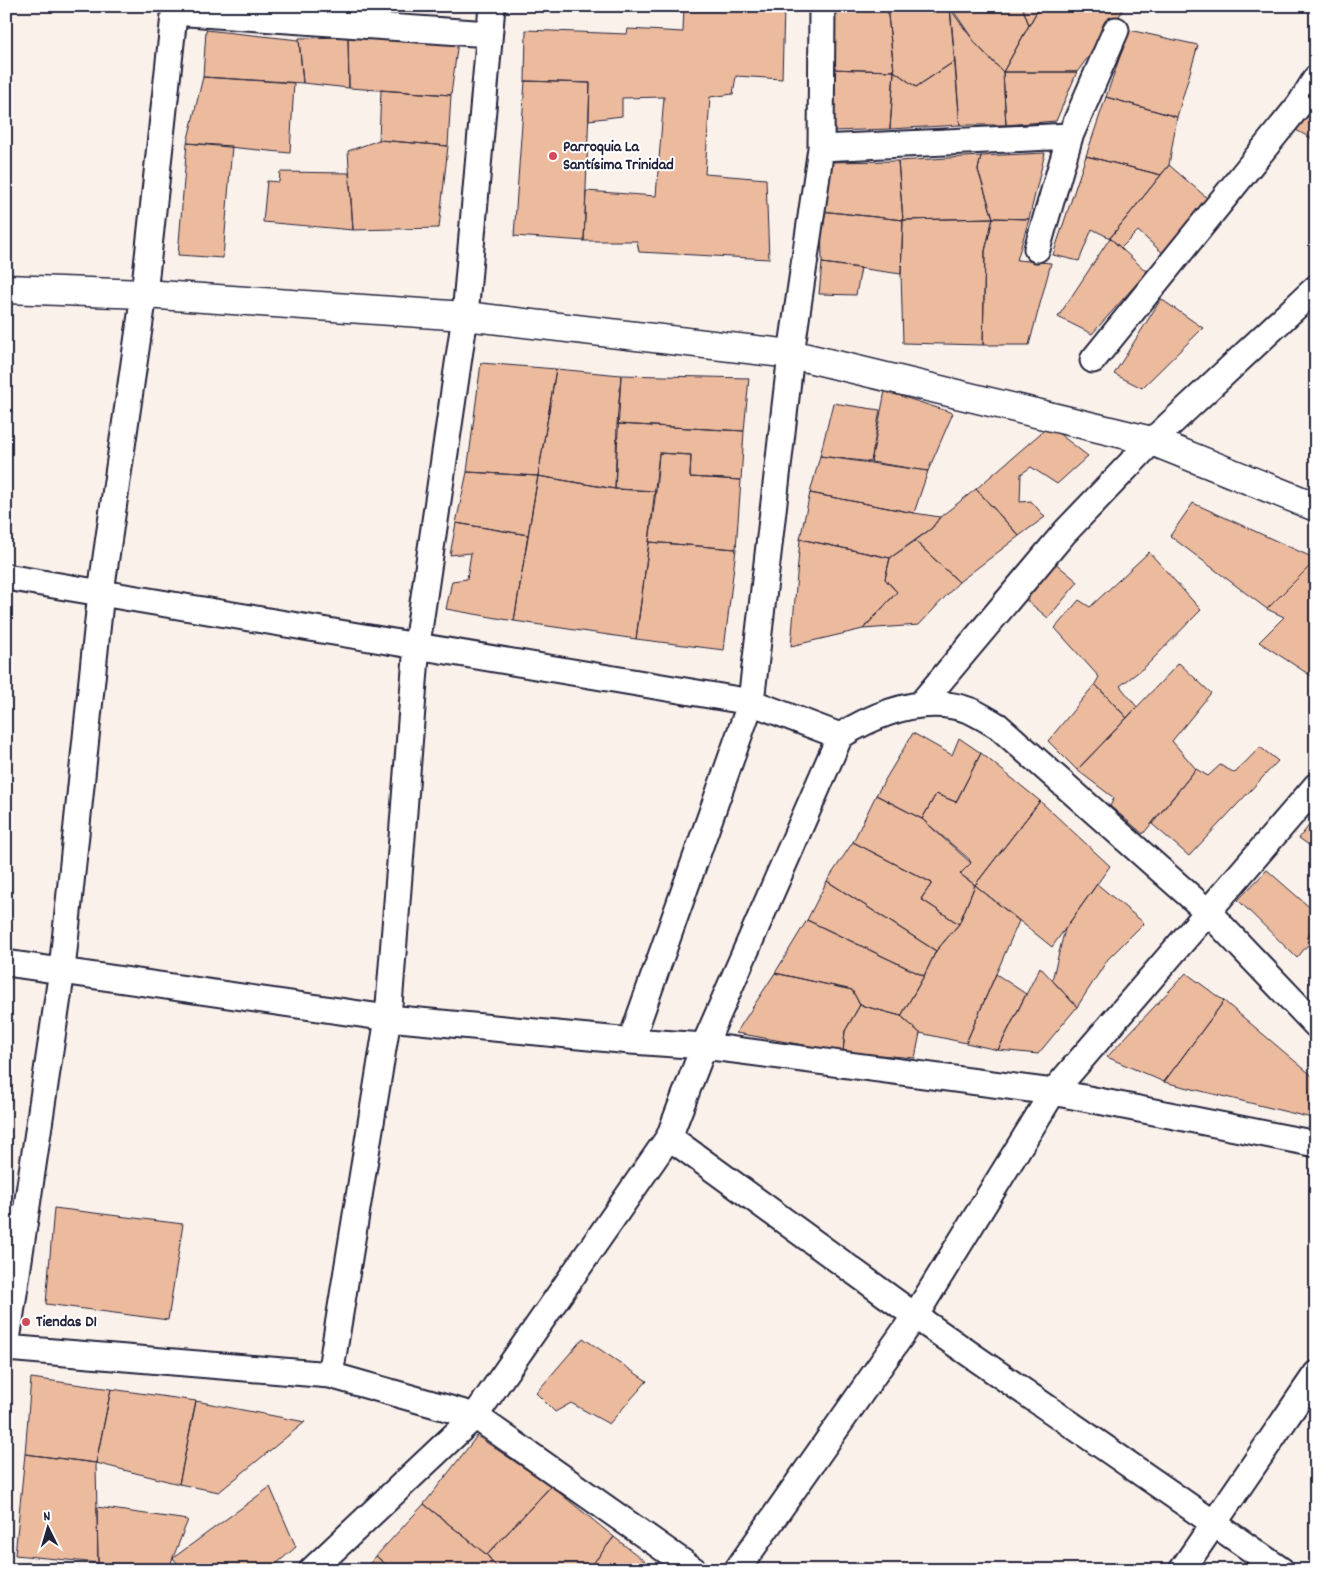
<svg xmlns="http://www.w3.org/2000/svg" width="1322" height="1576" font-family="Dekko,sans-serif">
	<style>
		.building { fill: #ecba9d; stroke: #22223b }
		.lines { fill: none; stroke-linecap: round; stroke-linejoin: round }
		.street-casing { stroke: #22223b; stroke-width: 29 }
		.secondary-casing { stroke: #22223b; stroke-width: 31 }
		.street { stroke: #fff; stroke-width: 25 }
		.secondary { stroke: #fff; stroke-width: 28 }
		.poi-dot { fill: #d1495b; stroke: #fff; stroke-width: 2 }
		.labels { text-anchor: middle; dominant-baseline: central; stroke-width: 4; stroke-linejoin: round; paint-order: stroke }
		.poi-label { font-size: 16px; font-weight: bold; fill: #22223b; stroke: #fff; text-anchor: start }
	</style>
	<rect width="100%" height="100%" fill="#fbf1eb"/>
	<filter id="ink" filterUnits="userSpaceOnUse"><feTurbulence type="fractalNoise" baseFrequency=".02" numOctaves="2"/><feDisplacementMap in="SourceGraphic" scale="10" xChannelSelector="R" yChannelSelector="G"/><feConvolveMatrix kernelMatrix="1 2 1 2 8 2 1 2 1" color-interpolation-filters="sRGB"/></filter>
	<g filter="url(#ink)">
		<!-- building -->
		<path class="building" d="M410,6H455V10Z
			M684,6L784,9L782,79L736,76L733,94L710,97L705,174L766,179L769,259L639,252L637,241H584L586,191L656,196L664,97L622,98V116L589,120L590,83L525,81L526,30L627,34L628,29L683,32Z
			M848,6H887L894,71L829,69V14Z
			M887,6H950L955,61L916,87L894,71Z
			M950,6H1022L1029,25L1003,72L976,44Z
			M1022,6H1040L1029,25Z
			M1040,6H1122V12L1077,72H1003Z
			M950,9L976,44L1003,72L1006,125H960Z
			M206,30L299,40L303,83L203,77Z
			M1129,30L1198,45L1177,117L1106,97Z
			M348,37L458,41L451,95L349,88Z
			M348,37L349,88L303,83L299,38Z
			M955,61L960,125L890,129L894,71L916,87Z
			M829,69L894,71L890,129L833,131Z
			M1003,72H1077L1056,121L1006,125Z
			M203,77L294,83L290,153L187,143Z
			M525,81L590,83L584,241L514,236Z
			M381,90L451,95L448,146L379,140Z
			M1316,95V141L1294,129Z
			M1106,97L1177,117L1169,165L1161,175L1086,156Z
			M379,140L448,146L439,228L353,230L348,151Z
			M187,143L232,146L223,258L178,255Z
			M1045,153L1029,219L993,218L978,170L981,156Z
			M981,156L978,170L993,218L903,220L898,161Z
			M1086,156L1161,175L1110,238L1092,229L1079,261L1053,255Z
			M898,161L903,220L821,211L826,162Z
			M1169,165L1214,204L1165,255L1138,231L1121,248L1110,238Z
			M1316,166V177L1311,171Z
			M280,172L349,173L353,230L263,222L267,181L279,182Z
			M821,211L903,220L901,274L822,263Z
			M993,218L1029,219L1017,260L1051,263L1029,345H983L985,251Z
			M993,218L985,251L983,345L903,343L901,274L903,220Z
			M1110,238L1147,272L1092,334L1058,317Z
			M822,263L861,268L856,295L819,294Z
			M1161,299L1203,328L1142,388L1114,374Z
			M481,363L556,369L538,476L467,472Z
			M556,369L621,375L615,489L538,476Z
			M621,375L749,378L744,431L617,424Z
			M885,391L953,413L928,471L871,462Z
			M833,403L880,410L871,462L820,456Z
			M617,424L744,431L741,480L690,477L691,455L659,453L656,491L615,489Z
			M1049,426L1088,456L1057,484L1031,467L1021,474L1020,502L1031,501L1045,517L1019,536L976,489Z
			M659,453L691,455L690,477L741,480L736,549L649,542Z
			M820,456L928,471L914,513L810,493Z
			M467,472L538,476L528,535L456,523Z
			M538,476L615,489L656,491L636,639L514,621Z
			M976,489L1019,536L959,582L915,541L932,528L940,517Z
			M810,493L914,513L940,517L932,528L890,558L800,539Z
			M1193,503L1316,559V560L1267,609L1170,536Z
			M456,523L528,535L514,621L446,609L452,581L467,579L471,553L450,555Z
			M800,539L890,558L885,579L897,592L863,629L791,646Z
			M915,541L959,582L919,625L863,629L897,592L885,579L890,558Z
			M649,542L736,549L724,650L636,639Z
			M1149,552L1201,610L1146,666L1120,686L1137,707L1127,718L1095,684L1099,677L1055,628L1079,600L1090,607Z
			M1316,560V679L1259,642L1284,617L1267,609Z
			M1054,562L1078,582L1048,618L1025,599Z
			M1179,663L1211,693L1172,741L1196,769L1143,834L1110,806L1114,798L1077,770Z
			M1095,684L1127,718L1077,770L1048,741Z
			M913,733L952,755L959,738L981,753L956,802L936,794L922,819L876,795Z
			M1260,747L1278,761L1189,856L1152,824L1196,769L1208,776L1220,765L1235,773Z
			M981,753L1040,801L975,885L960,874L971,863L969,859L922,819L936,794L956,802Z
			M876,795L922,819L971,863L960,874L975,885L959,924L921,899L932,883L853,842Z
			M1040,801L1110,866L1052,947L975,885Z
			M1316,817V850L1299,838Z
			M853,842L932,883L921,899L959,924L936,951L827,881Z
			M1267,870L1316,913V925L1307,937L1311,941L1297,958L1238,900Z
			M827,881L936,951L924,976L807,920Z
			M1097,884L1144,923L1108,959L1077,1007L1052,980L1065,929Z
			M975,885L1019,921L966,1043L920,1033L901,1016L924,976L936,951L959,924Z
			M807,920L924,976L901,1016L860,1005L852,990L775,973Z
			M1316,925V946L1307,937Z
			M1040,967L1077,1007L1038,1054L998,1050Z
			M775,973L852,990L860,1005L845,1031L843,1052L736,1033Z
			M1186,973L1224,1001L1164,1082L1107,1057Z
			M996,974L1026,994L998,1050L966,1043Z
			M1224,1001L1316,1079V1119L1164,1082Z
			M860,1005L901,1016L920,1033L915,1058L843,1052L845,1031Z
			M54,1208L183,1224L168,1320L46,1304Z
			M583,1338L647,1381L609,1424L571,1403L555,1412L536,1393Z
			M31,1378L111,1389L96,1463L25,1454Z
			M111,1389L196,1401L179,1484L96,1463Z
			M196,1401L305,1422L219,1492L179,1484Z
			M477,1436L551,1486L487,1555L424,1504Z
			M25,1454L96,1463L98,1563L15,1555Z
			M551,1486L614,1537L588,1570H499L487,1555Z
			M270,1487L296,1547L269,1570H183L173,1558Z
			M424,1504L487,1555L499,1570H392L376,1556Z
			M97,1507L188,1520L168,1570H137L98,1563Z
			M614,1537L656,1570H588Z
			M376,1556L392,1570H364Z"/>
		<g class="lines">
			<!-- street casing -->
			<g class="street-casing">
				<path id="street" d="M174,12L489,34
					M821,148L1070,136
					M1037,249L1070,136L1116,30
					M1093,360L1300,104L1316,78
					M6,577L751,702L840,736C879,712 926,694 971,711C980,715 989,721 998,726L1209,913L1316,1025
					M920,705L1065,532L1152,441L1316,288
					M6,963L388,1018L631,1041L704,1046L1053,1092L1316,1144
					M631,1041L751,702L791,354L821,148L822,6
					M669,1137L915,1316L1281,1570
					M6,1347L62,970L101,592L144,294L175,6
					M6,1348L330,1375L475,1416L694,1570
					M330,1375L388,1018L417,644L465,316L492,6
					M312,1570L475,1416L669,1137L704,1046L840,736
					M737,1570L915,1316L1053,1092L1316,786
					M1182,1570L1316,1374"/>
			</g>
			<!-- secondary casing -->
			<g class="secondary-casing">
				<path id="secondary" d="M6,289L144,294L465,316L791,354L1152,441L1316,507"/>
			</g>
			<!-- street -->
			<use href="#street" class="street"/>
			<!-- secondary -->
			<use href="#secondary" class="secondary"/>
		</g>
	</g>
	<!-- markers -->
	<g class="poi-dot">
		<circle cx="553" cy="156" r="5"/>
		<circle cx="26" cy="1322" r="5"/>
	</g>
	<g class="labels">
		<!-- poi labels -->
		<g class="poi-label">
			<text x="563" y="147">Parroquia La<tspan x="563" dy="18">Santísima Trinidad</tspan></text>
			<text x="36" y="1322">Tiendas D1</text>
		</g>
	</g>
	<!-- margin -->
	<rect width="1322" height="1576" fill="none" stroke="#fff" stroke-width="25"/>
	<rect x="12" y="12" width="1297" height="1551" fill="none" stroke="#22223b" stroke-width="2" filter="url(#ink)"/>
	<!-- north arrow -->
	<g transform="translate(48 1528) rotate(355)" stroke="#ffffff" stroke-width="4" paint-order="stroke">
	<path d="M0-4L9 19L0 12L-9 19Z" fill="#22223b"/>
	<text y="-8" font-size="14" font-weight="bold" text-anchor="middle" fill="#22223b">N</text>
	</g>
</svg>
